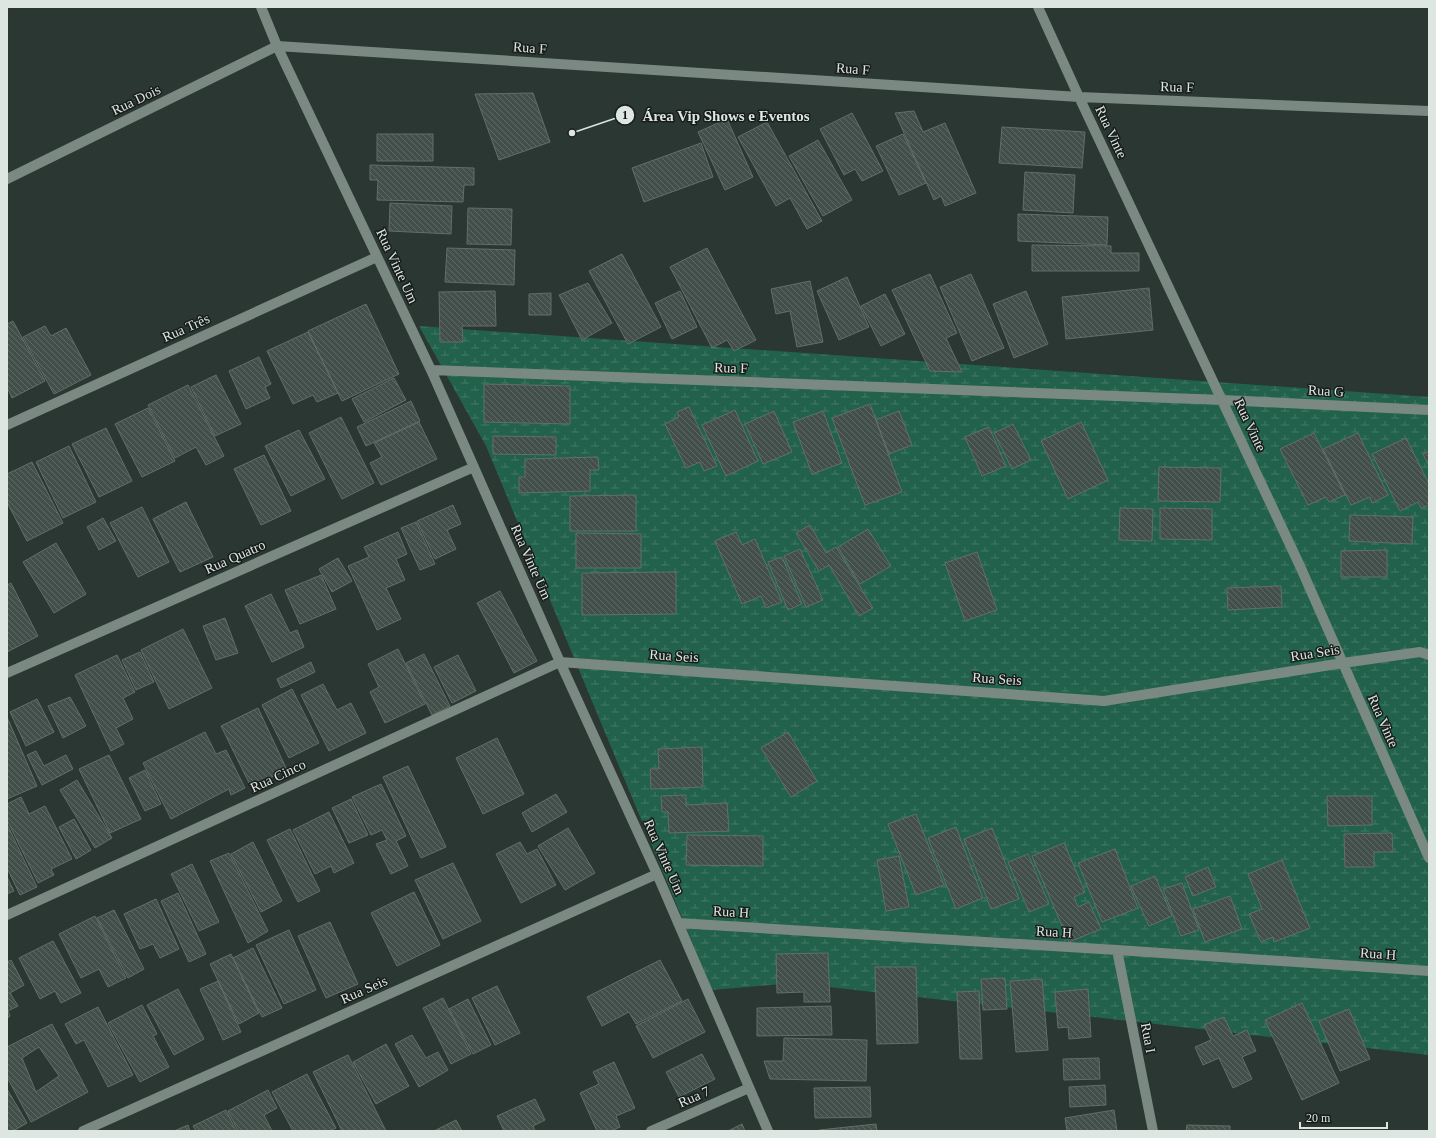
<svg xmlns="http://www.w3.org/2000/svg" width="1436" height="1138" font-family="Georgia,serif">
	<style>
		.wetland { fill: url(#wetland-marsh) }
		.building { fill: url(#building-back-hatch); stroke: #626f69; fill-rule: evenodd }
		.lines { fill: none; stroke-linecap: round; stroke-linejoin: round }
		.minor { stroke: #7b8983; stroke-width: 10 }
		.labels { text-anchor: middle; dominant-baseline: central; stroke-width: 3; stroke-linejoin: round; paint-order: stroke }
		.street-label { font-size: 14px; fill: #dee6e2; stroke: #171d1a }
		.leader { fill: none; stroke: #dee6e2; stroke-width: 1.5 }
		.callout-dot { fill: #dee6e2; stroke: #171d1a; stroke-width: 1.5 }
		.mark-label { font-size: 12px; text-anchor: middle; font-weight: bold; fill: #111 }
		.callout-label { font-size: 15px; text-anchor: middle; font-weight: bold; fill: #dee6e2; stroke: #171d1a; stroke-width: 3; stroke-linejoin: round; paint-order: stroke }
	</style>
	<defs>
		<pattern id="wetland-marsh" width="20" height="14" patternUnits="userSpaceOnUse"><rect width="20" height="14" fill="#22624c"/><path d="M1 5h8M5 5V1M11 12h8M15 12V8" fill="none" stroke="#427866"/></pattern>
		<pattern id="building-back-hatch" width="6" height="6" patternUnits="userSpaceOnUse"><rect width="6" height="6" fill="#434f4a"/><path d="M-1 5l2 2M0 0l6 6M5-1l2 2" fill="none" stroke="#5e6864"/></pattern>
	</defs>
	<rect width="100%" height="100%" fill="#2b3732"/>
	<!-- wetland -->
	<path class="wetland" d="M419,326L1429,397V1055L794,983L712,990L486,446Z"/>
	<!-- building -->
	<path class="building" d="M533,93L550,142L499,160L475,94Z
		M914,111L923,132L945,123L976,193L945,206L941,196L934,200L895,113Z
		M852,113L883,171L862,181L855,169L844,175L820,129Z
		M727,119L753,177L725,190L698,132Z
		M767,122L822,221L807,229L790,198L776,206L738,137Z
		M1002,127L1085,132L1082,168L999,163Z
		M377,134H433V161H377Z
		M903,134L926,183L899,195L876,146Z
		M818,140L852,200L823,216L789,156Z
		M701,143L713,177L644,202L632,168Z
		M370,165L474,168V185H464L463,202L377,200L378,180H370Z
		M1025,172L1075,175L1073,213L1023,210Z
		M390,203L452,206L451,234L389,231Z
		M468,208L512,209L511,245L467,244Z
		M1018,214L1108,217L1107,245L1018,241Z
		M1032,245L1111,246V253H1139V271H1032Z
		M447,248L515,250L514,285L445,282Z
		M707,248L756,340L734,351L727,340L712,348L670,267Z
		M622,254L661,327L628,344L589,271Z
		M930,274L957,333L946,338L962,372L930,371L892,290Z
		M971,274L1004,348L972,361L940,287Z
		M847,277L869,327L839,340L817,291Z
		M810,281L823,342L797,347L790,311L776,314L771,289Z
		M588,283L612,323L582,340L559,295Z
		M1149,288L1153,330L1066,339L1062,297Z
		M495,291L496,326H462L463,342H440L439,292Z
		M680,291L697,327L672,339L655,303Z
		M1026,291L1048,344L1014,358L993,304Z
		M551,293V315H529V294Z
		M885,294L905,334L881,346L861,306Z
		M366,304L399,374L342,401L308,331Z
		M13,321L45,381L12,398L7,387V324Z
		M45,326L51,336L66,328L91,375L54,394L23,337Z
		M308,332L338,393L317,402L313,395L293,404L267,351Z
		M259,357L271,384L265,387L270,398L246,409L229,371Z
		M216,375L241,424L215,436L191,387Z
		M394,378L406,400L364,422L352,399Z
		M484,384L570,386V424L484,422Z
		M188,385L224,456L206,465L196,447L175,458L148,405Z
		M411,401L420,421L366,446L357,427Z
		M870,404L902,492L865,505L832,418Z
		M689,407L717,466L704,471L700,462L686,468L665,424L679,417L677,412Z
		M148,408L175,461L142,477L115,424Z
		M735,410L758,461L726,476L702,425Z
		M774,411L792,452L763,464L745,424Z
		M823,411L842,463L812,474L793,422Z
		M899,411L912,445L889,454L876,420Z
		M341,417L374,483L342,499L309,433Z
		M419,422L437,459L381,485L370,463L382,457L374,443Z
		M1081,422L1108,480L1068,499L1041,441Z
		M1013,424L1031,460L1012,469L994,433Z
		M989,427L1006,466L982,476L965,437Z
		M106,428L132,481L99,497L72,444Z
		M299,430L325,479L291,496L265,446Z
		M1314,433L1345,495L1329,502L1326,497L1308,505L1280,449Z
		M1358,433L1388,495L1372,503L1370,497L1351,505L1323,449Z
		M493,436L556,437V455L493,454Z
		M1406,438L1429,484V505L1421,508L1418,502L1400,511L1372,454Z
		M69,446L96,502L63,518L36,462Z
		M1429,451V466L1423,454Z
		M264,455L291,511L261,525L234,469Z
		M598,457L599,470H590V491L519,493V477H525V459Z
		M32,462L63,523L27,541L7,502V474Z
		M1159,467L1221,468L1220,502L1158,501Z
		M636,495V531H570V496Z
		M186,502L213,557L180,572L153,519Z
		M453,505L461,524L447,530L456,549L435,559L417,521Z
		M142,507L169,562L138,577L110,523Z
		M1120,508L1153,509L1152,541L1119,540Z
		M1160,508L1212,509V540L1160,539Z
		M1350,515L1413,517L1412,544L1349,541Z
		M103,518L116,541L99,550L87,527Z
		M416,522L435,564L420,570L401,528Z
		M810,525L826,553L836,547L873,608L859,616L829,565L819,571L796,533Z
		M868,529L891,566L860,584L838,547Z
		M398,532L407,554L396,559L405,580L386,588L401,619L377,630L348,566L369,557L364,547Z
		M736,532L742,545L755,539L782,602L766,608L761,596L742,604L715,541Z
		M576,533L641,534V568H576Z
		M56,543L86,594L54,613L23,562Z
		M800,549L823,600L806,607L784,556Z
		M1387,550V577H1341V551Z
		M977,552L997,610L965,621L945,563Z
		M782,557L802,604L788,610L768,562Z
		M338,558L352,581L332,592L319,569Z
		M676,572V614L582,615V573Z
		M321,575L336,609L300,624L285,590Z
		M11,583L38,636L7,652V585Z
		M1281,586L1282,607L1228,610L1227,588Z
		M500,591L537,661L514,673L477,603Z
		M271,594L290,633L297,630L304,647L272,662L245,606Z
		M225,618L238,653L216,660L203,626Z
		M183,629L212,688L169,709L141,650Z
		M398,649L425,704L385,723L370,692L379,687L368,664Z
		M140,652L154,682L136,690L122,660Z
		M424,654L450,706L432,715L406,663Z
		M117,655L135,692L123,698L133,719L116,728L124,744L111,751L75,675Z
		M458,655L476,691L452,703L434,667Z
		M311,662L315,672L281,688L277,679Z
		M323,684L337,710L351,703L366,733L329,751L301,695Z
		M292,689L319,743L289,758L262,705Z
		M70,697L86,726L63,738L48,706Z
		M37,699L54,732L26,746L10,712Z
		M258,708L287,770L251,787L221,726Z
		M7,717L37,786L7,799Z
		M205,732L216,754L226,750L245,788L231,795L229,789L171,819L143,763Z
		M788,732L817,781L791,797L761,748Z
		M497,738L524,794L483,814L456,758Z
		M702,747L703,787L651,789L650,769H659L658,749Z
		M36,751L44,766L66,755L73,769L42,785L27,755Z
		M109,755L141,819L110,833L79,769Z
		M408,766L446,847L421,858L383,777Z
		M145,770L161,804L145,811L129,778Z
		M77,780L112,838L95,848L60,790Z
		M381,784L406,836L396,841L408,866L391,874L376,844L387,840L382,830L371,835L352,797Z
		M556,794L567,812L532,832L522,813Z
		M686,795V805L727,803L729,831L669,833L668,812H662L661,796Z
		M1327,796H1372V825L1328,826Z
		M21,797L29,814L45,806L72,859L51,869L54,875L38,883L7,820V804Z
		M351,799L368,835L349,843L332,808Z
		M329,812L354,863L334,873L331,866L315,874L293,830Z
		M916,814L944,885L916,895L888,824Z
		M74,819L91,850L76,859L59,827Z
		M7,824L37,887L20,895L7,868Z
		M956,827L983,898L956,909L928,838Z
		M568,828L595,873L565,890L538,846Z
		M992,828L1019,899L991,909L964,839Z
		M290,829L320,891L298,902L267,840Z
		M1392,833L1393,852H1374V867H1345L1344,834Z
		M687,835L763,836V866L686,865Z
		M253,842L282,901L261,912L231,854Z
		M520,842L527,854L537,849L556,885L521,903L496,854Z
		M1064,843L1085,892L1074,897L1078,907L1089,902L1101,929L1069,942L1032,856Z
		M1115,849L1138,908L1102,922L1078,863Z
		M229,853L268,931L248,943L210,861Z
		M1028,854L1049,904L1029,912L1008,862Z
		M899,856L909,907L886,911L877,860Z
		M1282,860L1310,928L1274,942L1273,937L1261,942L1249,914L1262,909L1248,874Z
		M453,863L481,921L443,939L415,880Z
		M192,864L219,922L199,931L171,874Z
		M1208,867L1216,887L1193,896L1185,877Z
		M1155,876L1172,916L1149,926L1131,886Z
		M7,877L14,891L7,894Z
		M1182,883L1199,930L1181,936L1163,889Z
		M414,892L440,945L397,966L371,913Z
		M178,893L206,954L189,962L161,901Z
		M1230,896L1242,929L1205,942L1193,909Z
		M156,899L179,949L160,958L153,944L140,949L124,914Z
		M114,910L144,969L128,978L97,918Z
		M95,916L126,978L108,987L99,969L81,978L59,934Z
		M330,922L358,984L326,998L298,936Z
		M289,930L316,990L284,1004L256,945Z
		M53,941L81,993L61,1003L55,991L40,999L19,958Z
		M253,948L282,1008L262,1017L233,958Z
		M828,953L830,1002H804V992L777,993L776,954Z
		M231,954L259,1013L239,1024L210,964Z
		M11,960L24,985L10,993L18,1006L8,1011L10,1016L7,1018V962Z
		M660,960L682,1001L636,1024L629,1012L602,1026L587,997Z
		M875,967H916L918,1043L877,1044Z
		M1005,978L1007,1009L983,1010L981,979Z
		M1042,979L1048,1050L1016,1052L1010,981Z
		M218,981L241,1032L223,1040L200,989Z
		M497,986L520,1033L495,1045L472,998Z
		M178,989L204,1039L174,1055L147,1005Z
		M1088,989L1091,1037L1069,1039L1068,1027L1058,1028L1055,992Z
		M979,991L982,1059H960L957,992Z
		M443,998L471,1054L451,1064L423,1008Z
		M468,999L491,1045L473,1054L449,1009Z
		M688,999L705,1032L653,1058L636,1026Z
		M1302,1003L1339,1083L1302,1100L1265,1020Z
		M142,1005L157,1034L153,1036L169,1067L140,1082L108,1023Z
		M831,1006L832,1035L757,1036V1008Z
		M98,1007L133,1075L108,1087L84,1040L76,1044L65,1024Z
		M1349,1009L1370,1059L1340,1071L1319,1021Z
		M1224,1017L1233,1036L1247,1030L1256,1051L1242,1057L1252,1079L1233,1088L1219,1058L1203,1065L1195,1047L1211,1040L1204,1025Z
		M52,1024L88,1092L31,1122L7,1077V1047ZM39,1047L59,1076L36,1092L22,1058Z
		M412,1035L426,1058L438,1052L448,1070L419,1087L395,1044Z
		M784,1038L867,1040L866,1081L770,1079L764,1061H783Z
		M386,1044L409,1086L376,1104L353,1062Z
		M702,1054L715,1079L679,1097L666,1072Z
		M348,1055L386,1131H342L313,1072Z
		M1099,1058L1100,1079L1064,1080L1063,1059Z
		M614,1062L635,1108L616,1116L620,1127L611,1131H597L580,1093L599,1084L593,1072Z
		M307,1074L336,1128L330,1131H293L272,1092Z
		M1105,1085L1106,1105L1070,1107L1069,1087Z
		M870,1087L871,1117L815,1118L814,1088Z
		M7,1089L27,1123L13,1131H9L7,1128Z
		M268,1090L277,1108L264,1115L272,1131H238L228,1111Z
		M535,1099L545,1120L533,1126L535,1131H504L497,1116Z
		M226,1110L236,1131H196L193,1126Z
		M1114,1110L1117,1131H1067L1065,1118Z
		M456,1120L462,1131H434Z
		M742,1124L745,1131H728Z
		M876,1124L877,1131H819V1130Z
		M188,1125L190,1131H174Z
		M1187,1125L1230,1126V1131H1186Z"/>
	<g class="lines">
		<!-- minor -->
		<path class="minor" d="M261,7L277,46L431,370L560,662L657,874L768,1131
			M1038,7L1079,97L1300,566L1429,858
			M7,179L277,46L1079,97L1429,111
			M431,370L1223,400L1429,410
			M7,425L377,257
			M7,673L474,467
			M7,915L560,662L1104,701L1343,663L1420,652L1429,655
			M678,923L1117,950L1429,971
			M1117,950L1153,1131
			M83,1131L657,874
			M651,1131L749,1088"/>
	</g>
	<g class="labels">
		<!-- street labels -->
		<g class="street-label">
			<text transform="translate(530 48) rotate(4)">Rua F</text>
			<text transform="translate(853 69) rotate(4)">Rua F</text>
			<text transform="translate(1177 87) rotate(2)">Rua F</text>
			<text transform="translate(136 100) rotate(-26)">Rua Dois</text>
			<text transform="translate(1111 132) rotate(65)">Rua Vinte</text>
			<text transform="translate(397 266) rotate(65)">Rua Vinte Um</text>
			<text transform="translate(186 328) rotate(-24)">Rua Três</text>
			<text transform="translate(731 368) rotate(2)">Rua F</text>
			<text transform="translate(1326 391) rotate(3)">Rua G</text>
			<text transform="translate(1250 425) rotate(65)">Rua Vinte</text>
			<text transform="translate(235 557) rotate(-24)">Rua Quatro</text>
			<text transform="translate(531 562) rotate(66)">Rua Vinte Um</text>
			<text transform="translate(1315 653) rotate(-9)">Rua Seis</text>
			<text transform="translate(674 656) rotate(4)">Rua Seis</text>
			<text transform="translate(997 679) rotate(4)">Rua Seis</text>
			<text transform="translate(1383 721) rotate(66)">Rua Vinte</text>
			<text transform="translate(278 776) rotate(-25)">Rua Cinco</text>
			<text transform="translate(664 857) rotate(66)">Rua Vinte Um</text>
			<text transform="translate(731 912) rotate(3)">Rua H</text>
			<text transform="translate(1054 932) rotate(3)">Rua H</text>
			<text transform="translate(1378 954) rotate(4)">Rua H</text>
			<text transform="translate(364 990) rotate(-24)">Rua Seis</text>
			<text transform="translate(1148 1038) rotate(79)">Rua I</text>
			<text transform="translate(694 1097) rotate(-24)">Rua 7</text>
		</g>
	</g>
	<!-- callouts -->
	<path class="leader" d="M572 133L625 115"/>
	<g class="callout-dot">
		<circle cx="572" cy="133" r="4"/>
		<circle cx="625" cy="115" r="10"/>
	</g>
	<g class="mark-label">
		<text x="625" y="119">1</text>
	</g>
	<g class="callout-label">
		<text x="726" y="121">Área Vip Shows e Eventos</text>
	</g>
	<!-- border -->
	<rect width="1436" height="1138" fill="none" stroke="#dee6e2" stroke-width="16"/>
	<!-- scale -->
	<path d="M1300 1122v6h87v-6" fill="none" stroke="#dee6e2" stroke-width="2"/>
	<text x="1306" y="1122" font-size="12" fill="#dee6e2" stroke="#171d1a" stroke-width="3" paint-order="stroke">20 m</text>
</svg>
